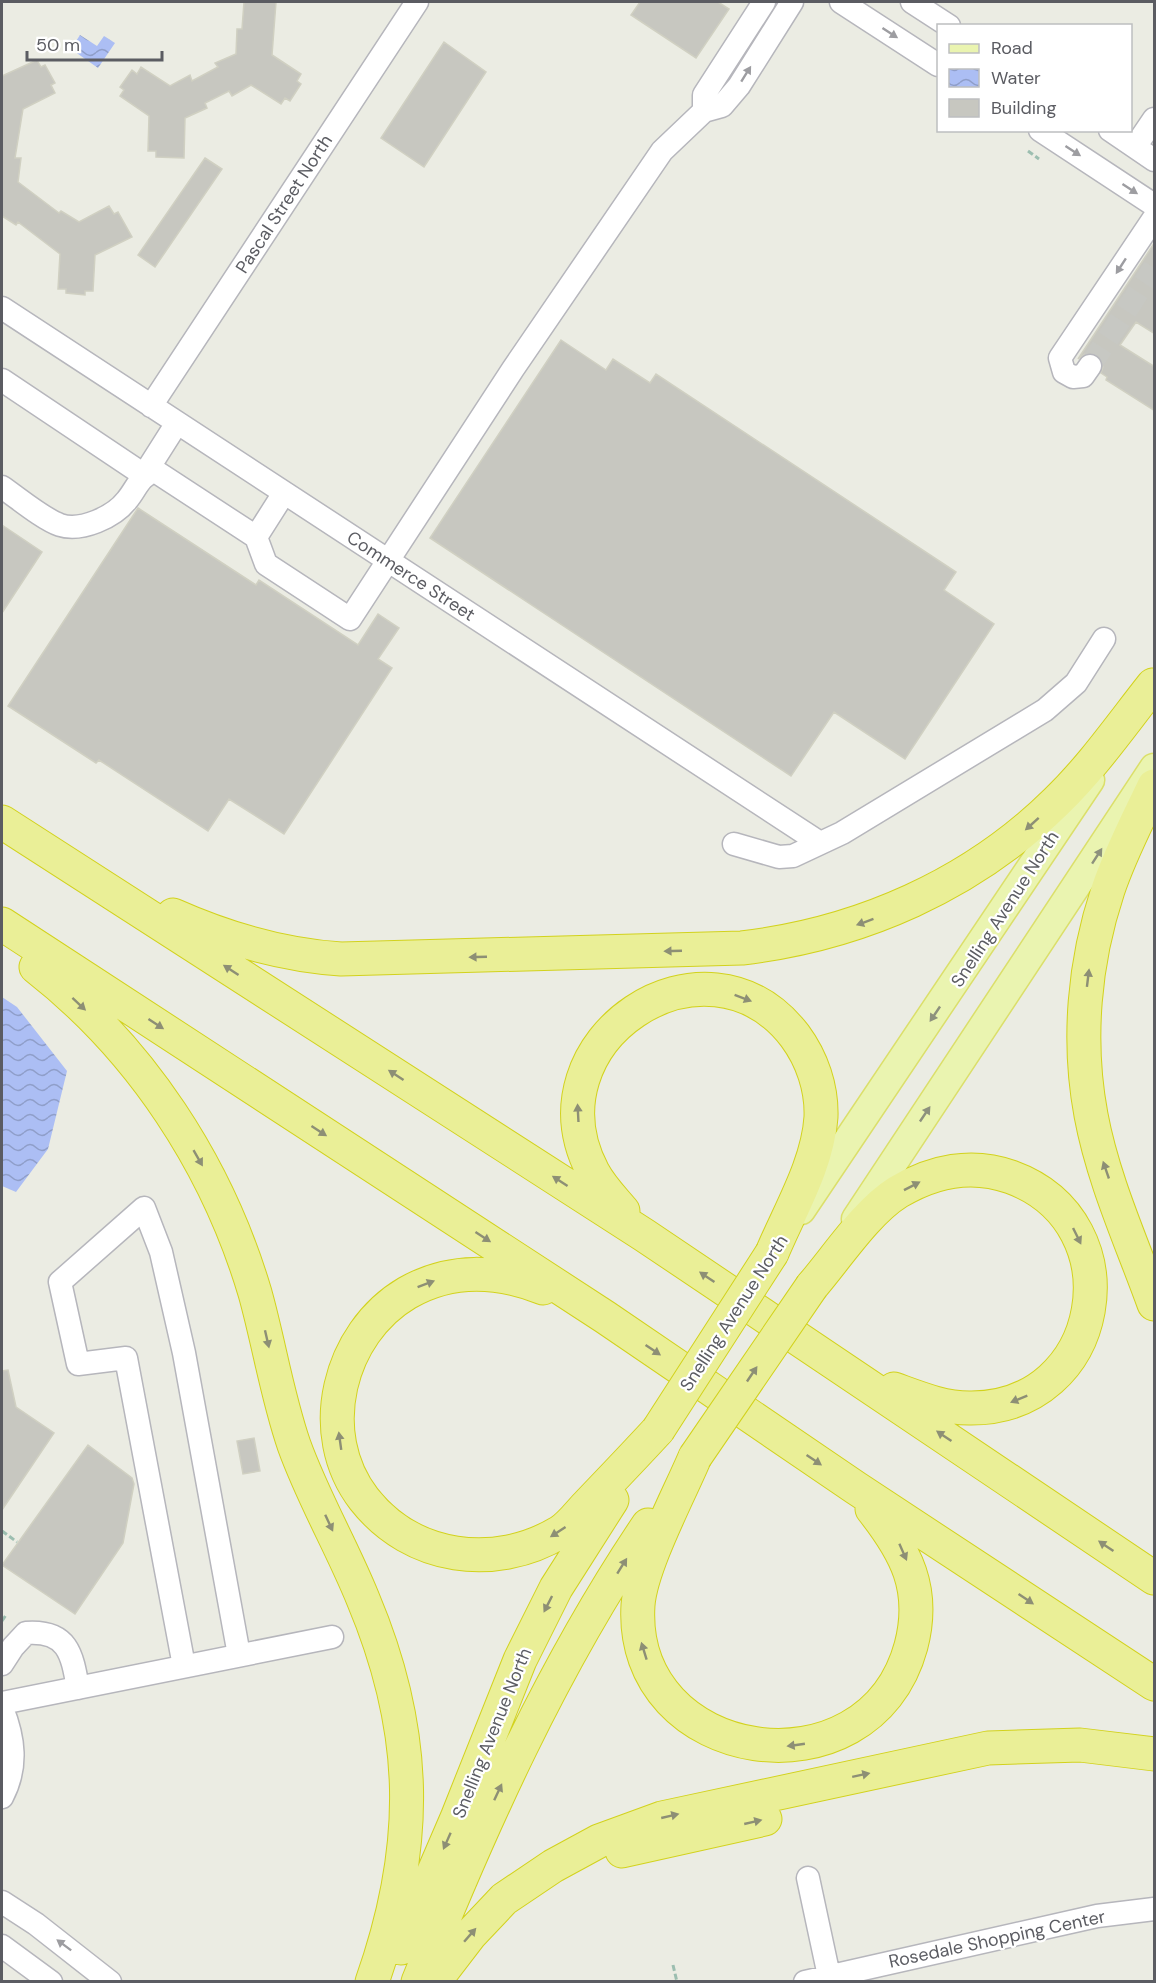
<svg xmlns="http://www.w3.org/2000/svg" width="1156" height="1983" font-family="'DM Sans',sans-serif">
	<style>
		.water { fill: url(#water-waves) }
		.building { fill: #c7c7c0; stroke: #d0d0c2; stroke-width: 1.5 }
		.lines { fill: none; stroke-linecap: round; stroke-linejoin: round }
		.minor-tunnel { stroke: #c7c8c3; stroke-width: 22; stroke-dasharray: 22 11; stroke-linecap: butt }
		.minor-casing { stroke: #b6b6bc; stroke-width: 25 }
		.major-casing { stroke: #dbdf6a; stroke-width: 31 }
		.highway-casing { stroke: #d2d21d; stroke-width: 35 }
		.path { stroke: #9cbeb0; stroke-width: 3; stroke-dasharray: 6 3; stroke-linecap: butt }
		.minor { stroke: #fff; stroke-width: 22 }
		.major { stroke: #eaf4b0; stroke-width: 28 }
		.highway { stroke: #eaef97; stroke-width: 33 }
		.highway-bridge-casing { stroke: #d2d21d; stroke-width: 35; stroke-linecap: butt }
		.highway-bridge { stroke: #eaef97; stroke-width: 33 }
		.oneway { fill: #9d9da1 }
		.oneway2 { fill: #8d8f75 }
		.oneway3 { fill: #8d917d }
		.labels { text-anchor: middle; dominant-baseline: central; stroke-width: 4.5; stroke-linejoin: round; paint-order: stroke }
		.street-label { font-size: 18px; fill: #5b5c62; stroke: #fff }
	</style>
	<defs>
		<pattern id="water-waves" width="16" height="10" patternUnits="userSpaceOnUse" patternTransform="scale(1.5)"><rect width="16" height="10" fill="#acbef4"/><path d="M0 5q4-4 8 0t8 0" fill="none" stroke="#8f9ec9"/></pattern>
	</defs>
	<rect width="100%" height="100%" fill="#ebece3"/>
	<!-- water -->
	<path class="water" d="M80,35L97,46L104,36L115,43L98,68L71,49Z
		M2,997L17,1007L67,1071L48,1149L16,1192L2,1186Z"/>
	<!-- building -->
	<path class="building" d="M244,2H276L272,55L301,74L297,81L301,84L290,101L285,98L281,104L251,85L232,96L229,91L205,103L207,108L185,118L184,158L156,157V151H148L149,116L120,96L124,90L120,87L132,70L137,74L141,67L170,86L190,75L192,81L218,67L215,63L236,54L237,29H242Z
		M640,2H718L729,9L696,58L631,15Z
		M444,42L486,72L424,167L381,138Z
		M37,60L41,67L45,65L55,83L51,85L55,93L23,109L15,158H21L18,182L59,213L61,211L79,222L109,206L114,214L118,212L132,237L95,255L93,291H85V295L66,293V289H58L60,254L18,222L16,225L2,216V76Z
		M205,158L222,169L155,267L138,255Z
		M1155,242V334L1136,322L1120,345L1155,367V411L1106,380L1107,377L1101,373L1103,367L1098,355L1085,354L1078,359Z
		M561,340L606,370L613,359L650,383L656,374L956,572L944,590L994,624L905,759L834,712L791,776L430,538Z
		M138,508L256,585L259,580L358,645L378,614L399,628L378,659L392,668L284,834L229,799L208,831L99,760L96,763L8,706Z
		M2,525L42,552L2,613Z
		M8,1370L16,1407L54,1433L2,1510V1371Z
		M254,1438L260,1471L243,1474L237,1441Z
		M88,1445L132,1478L134,1484L123,1543L75,1614L2,1565Z"/>
	<g class="lines">
		<!-- minor-tunnel -->
		<path class="minor-tunnel" d="M1090,366L1154,268"/>
		<!-- minor casing -->
		<g class="minor-casing">
			<path id="minor" d="M841,2L938,65
				M912,2L949,26
				M704,111V95L764,2
				M1040,130L1154,205
				M1110,130L1154,160
				M1135,147L1154,119
				M2,308L820,843
				M1090,366L1083,376L1073,377L1064,372L1060,358L1154,218
				M2,380L144,475L177,423
				M151,406L417,2
				M2,487C18,498 43,519 60,525C81,532 114,517 127,500C137,488 139,476 155,471L256,537L266,564L350,619L513,369L662,151L704,111L722,106L739,86L792,2
				M256,537L284,493
				M734,844L779,857L793,856L842,833L1045,710L1076,683L1104,639
				M2,1664L13,1647L26,1633C68,1630 72,1654 78,1688
				M184,1666L126,1358L78,1364L60,1282L144,1208L161,1252L184,1353L239,1655
				M2,1703L332,1637
				M2,1708C14,1738 18,1767 2,1797
				M808,1878L829,1976
				M2,1902L36,1924L110,1982
				M2,1946L51,1982
				M805,1982L1097,1916L1154,1909"/>
		</g>
		<!-- major casing -->
		<g class="major-casing">
			<path id="major" d="M801,1210L1090,780
				M856,1219L1154,768"/>
		</g>
		<!-- highway casing -->
		<g class="highway-casing">
			<path id="highway" d="M1154,786C1138,820 1120,854 1108,890C1084,962 1077,1040 1091,1115C1103,1180 1132,1243 1154,1304
				M2,822L644,1235L1154,1578
				M173,915C227,939 281,955 341,959L742,948C860,934 972,885 1057,801C1093,766 1122,724 1153,685
				M2,924L605,1317L856,1488L1154,1684
				M36,967C141,1049 217,1165 255,1293C269,1343 277,1396 294,1445C313,1498 342,1547 363,1599C419,1732 420,1846 372,1982
				M623,1211C612,1198 601,1187 593,1172C524,1041 706,920 795,1036C812,1059 822,1088 821,1117C818,1164 790,1210 772,1253
				M812,1286C837,1257 866,1212 898,1192C933,1171 972,1163 1011,1177C1137,1223 1105,1410 969,1408C943,1408 919,1398 894,1389
				M543,1288C498,1270 450,1268 407,1293C339,1333 313,1433 364,1499C412,1560 495,1571 560,1532C571,1525 580,1512 589,1503C612,1479 635,1455 658,1430
				M695,1457C679,1495 641,1566 638,1605C628,1765 869,1801 911,1646C926,1589 906,1552 872,1509
				M622,1851L765,1819
				M401,1948L457,1818L520,1660L556,1588L612,1500
				M418,1982C482,1823 552,1667 648,1525
				M434,1982L470,1935L504,1899L553,1866L599,1841L662,1818L988,1748L1080,1745L1154,1754"/>
		</g>
		<!-- path -->
		<path class="path" d="M1028,151L1039,159
			M2,1531L17,1542
			M2,1621L6,1615
			M673,1965L677,1982"/>
		<!-- minor -->
		<use href="#minor" class="minor"/>
		<!-- major -->
		<use href="#major" class="major"/>
		<!-- highway -->
		<use href="#highway" class="highway"/>
		<!-- highway-bridge casing -->
		<g class="highway-bridge-casing">
			<path id="highway-bridge" d="M658,1430L772,1253
				M695,1457L812,1286"/>
		</g>
		<!-- highway-bridge -->
		<use href="#highway-bridge" class="highway-bridge"/>
	</g>
	<!-- one-way arrows -->
	<defs><path id="oneway-solid" d="M-6-.8H1V-3.2L6.5 0L1 3.2V.8H-6Z" transform="scale(1.5)"/></defs>
	<g class="oneway">
		<use href="#oneway-solid" transform="translate(890 33) rotate(33)"/>
		<use href="#oneway-solid" transform="translate(746 74) rotate(-58)"/>
		<use href="#oneway-solid" transform="translate(1073 151) rotate(33)"/>
		<use href="#oneway-solid" transform="translate(1130 189) rotate(33)"/>
		<use href="#oneway-solid" transform="translate(1121 266) rotate(123)"/>
		<use href="#oneway-solid" transform="translate(64 1945) rotate(-143)"/>
	</g>
	<g class="oneway2">
		<use href="#oneway-solid" transform="translate(1032 824) rotate(138)"/>
		<use href="#oneway-solid" transform="translate(865 922) rotate(160)"/>
		<use href="#oneway-solid" transform="translate(673 951) rotate(178)"/>
		<use href="#oneway-solid" transform="translate(478 957) rotate(178)"/>
		<use href="#oneway-solid" transform="translate(231 970) rotate(-147)"/>
		<use href="#oneway-solid" transform="translate(1088 978) rotate(-83)"/>
		<use href="#oneway-solid" transform="translate(743 998) rotate(21)"/>
		<use href="#oneway-solid" transform="translate(79 1004) rotate(43)"/>
		<use href="#oneway-solid" transform="translate(156 1024) rotate(33)"/>
		<use href="#oneway-solid" transform="translate(396 1075) rotate(-147)"/>
		<use href="#oneway-solid" transform="translate(578 1113) rotate(-93)"/>
		<use href="#oneway-solid" transform="translate(319 1131) rotate(33)"/>
		<use href="#oneway-solid" transform="translate(198 1158) rotate(60)"/>
		<use href="#oneway-solid" transform="translate(1106 1170) rotate(-109)"/>
		<use href="#oneway-solid" transform="translate(560 1181) rotate(-147)"/>
		<use href="#oneway-solid" transform="translate(912 1186) rotate(-27)"/>
		<use href="#oneway-solid" transform="translate(1077 1236) rotate(64)"/>
		<use href="#oneway-solid" transform="translate(483 1237) rotate(33)"/>
		<use href="#oneway-solid" transform="translate(707 1277) rotate(-146)"/>
		<use href="#oneway-solid" transform="translate(426 1284) rotate(-21)"/>
		<use href="#oneway-solid" transform="translate(267 1339) rotate(77)"/>
		<use href="#oneway-solid" transform="translate(653 1350) rotate(34)"/>
		<use href="#oneway-solid" transform="translate(752 1374) rotate(-56)"/>
		<use href="#oneway-solid" transform="translate(1019 1399) rotate(158)"/>
		<use href="#oneway-solid" transform="translate(944 1436) rotate(-146)"/>
		<use href="#oneway-solid" transform="translate(340 1441) rotate(-98)"/>
		<use href="#oneway-solid" transform="translate(814 1460) rotate(34)"/>
		<use href="#oneway-solid" transform="translate(329 1523) rotate(65)"/>
		<use href="#oneway-solid" transform="translate(558 1532) rotate(147)"/>
		<use href="#oneway-solid" transform="translate(1106 1546) rotate(-146)"/>
		<use href="#oneway-solid" transform="translate(903 1552) rotate(66)"/>
		<use href="#oneway-solid" transform="translate(622 1566) rotate(-58)"/>
		<use href="#oneway-solid" transform="translate(1026 1599) rotate(34)"/>
		<use href="#oneway-solid" transform="translate(548 1604) rotate(117)"/>
		<use href="#oneway-solid" transform="translate(644 1651) rotate(-107)"/>
		<use href="#oneway-solid" transform="translate(796 1745) rotate(172)"/>
		<use href="#oneway-solid" transform="translate(861 1775) rotate(-12)"/>
		<use href="#oneway-solid" transform="translate(498 1792) rotate(-65)"/>
		<use href="#oneway-solid" transform="translate(670 1816) rotate(-13)"/>
		<use href="#oneway-solid" transform="translate(753 1822) rotate(-13)"/>
		<use href="#oneway-solid" transform="translate(447 1841) rotate(114)"/>
		<use href="#oneway-solid" transform="translate(470 1935) rotate(-49)"/>
	</g>
	<g class="oneway3">
		<use href="#oneway-solid" transform="translate(1097 856) rotate(-57)"/>
		<use href="#oneway-solid" transform="translate(935 1014) rotate(124)"/>
		<use href="#oneway-solid" transform="translate(925 1114) rotate(-56)"/>
	</g>
	<g class="labels">
		<!-- street labels -->
		<g class="street-label">
			<text transform="translate(284 204) rotate(-57)">Pascal Street North</text>
			<text transform="translate(411 576) rotate(33)">Commerce Street</text>
			<text transform="translate(1005 909) rotate(-57)">Snelling Avenue North</text>
			<text transform="translate(734 1313) rotate(-57)">Snelling Avenue North</text>
			<text transform="translate(492 1733) rotate(-68)">Snelling Avenue North</text>
			<text transform="translate(997 1939) rotate(-12)">Rosedale Shopping Center</text>
		</g>
	</g>
	<!-- border -->
	<rect width="1156" height="1983" fill="none" stroke="#5b5c62" stroke-width="6"/>
	<!-- legend -->
	<rect x="937" y="24" width="195" height="108" fill="#ffffff" stroke="#bdbec0" stroke-width="1.5"/>
	<rect x="949" y="44" width="30" height="9" fill="#eaf4b0" stroke="#bdbec0" stroke-width="1.5"/>
	<text x="991" y="54" font-size="18" fill="#5b5c62">Road</text>
	<rect x="949" y="69" width="30" height="18" fill="url(#water-waves)" stroke="#bdbec0" stroke-width="1.5"/>
	<text x="991" y="84" font-size="18" fill="#5b5c62">Water</text>
	<rect x="949" y="99" width="30" height="18" fill="#c7c7c0" stroke="#bdbec0" stroke-width="1.5"/>
	<text x="991" y="114" font-size="18" fill="#5b5c62">Building</text>
	<!-- scale -->
	<path d="M27 51v9h135v-9" fill="none" stroke="#5b5c62" stroke-width="3"/>
	<text x="36" y="51" font-size="18" fill="#5b5c62" stroke="#ffffff" stroke-width="4.5" paint-order="stroke">50 m</text>
</svg>
